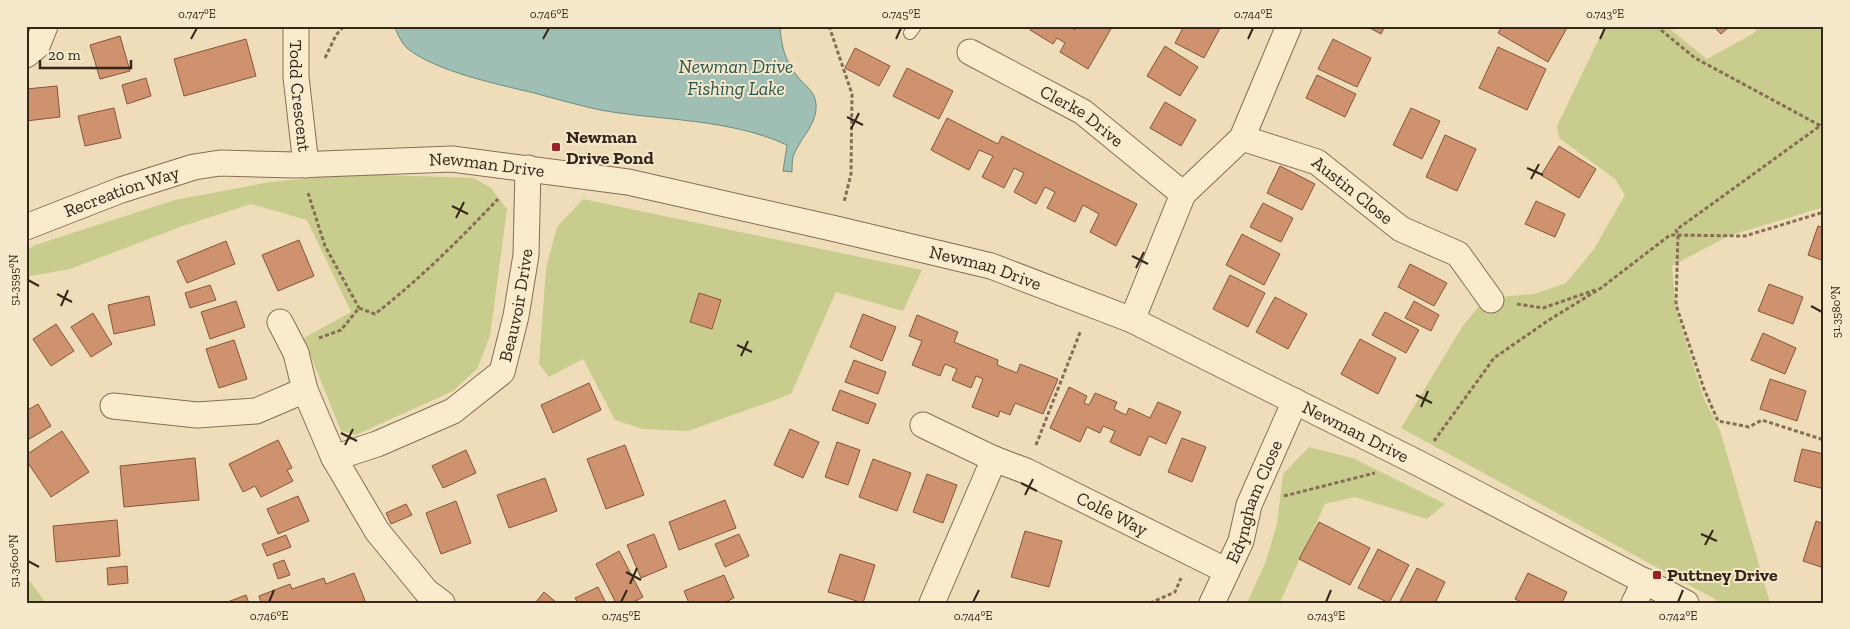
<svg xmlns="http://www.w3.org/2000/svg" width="1850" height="629" font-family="'Zilla Slab',serif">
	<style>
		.green { fill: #c8cd8e }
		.water { fill: #9fbfb4; stroke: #678d82 }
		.building { fill: #cf926e; stroke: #865439 }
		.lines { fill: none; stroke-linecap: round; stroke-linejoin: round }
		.service-casing { stroke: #866d54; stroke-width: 14 }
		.minor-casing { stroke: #866d54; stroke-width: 27 }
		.path { stroke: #866d54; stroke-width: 3; stroke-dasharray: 4 2.5; stroke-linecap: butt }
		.service { stroke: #faebcd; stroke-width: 12 }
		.minor { stroke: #faebcd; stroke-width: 25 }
		.ticks { fill: none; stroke: #35261a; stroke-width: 2 }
		.poi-dot { fill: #982228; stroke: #f6e8ca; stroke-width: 2 }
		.labels { text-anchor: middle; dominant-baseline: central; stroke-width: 4; stroke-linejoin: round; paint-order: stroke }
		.street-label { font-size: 18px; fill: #35261a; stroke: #f6e8ca }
		.poi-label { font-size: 18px; font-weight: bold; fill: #35261a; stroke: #f6e8ca; text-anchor: start }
		.water-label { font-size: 19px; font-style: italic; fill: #285550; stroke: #f6e8ca }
		.neatline { fill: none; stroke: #35261a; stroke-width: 2 }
		.ticks-label { font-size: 12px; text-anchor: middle; fill: #35261a }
	</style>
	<rect width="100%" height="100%" fill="#efddba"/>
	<!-- green -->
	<path class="green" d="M1605,26H1666L1707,59L1754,33L1759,26H1824V207L1728,236L1672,266L1676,310L1704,399L1720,430L1770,603H1722L1401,428L1462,327L1486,298L1534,294L1566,283L1594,249L1625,195L1615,179L1559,138L1557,126Z
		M356,174L474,178L491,188L507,209L490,336L477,369L453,391L356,435L341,431L312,359L302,339L351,312L307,220L251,204L183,226L70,269L26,277L28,265L26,267V250L35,245L175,200L270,182Z
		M583,199L922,270L903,311L836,292L791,394L688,431L642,429L615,420L583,359L549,377L539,364L546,268L557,227Z
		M1309,447L1353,458L1445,504L1427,519L1355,497L1325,504L1280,602L1282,603H1247L1266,561L1277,524L1283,474Z
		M26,576L46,603H26Z"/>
	<!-- water -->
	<path class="water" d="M394,26H780C781,45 785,61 797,76C805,86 815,91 816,104C818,124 799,139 793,157C792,162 792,168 792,172L783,171L787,145C728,118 662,121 600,110C578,105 556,99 534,93C497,84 438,72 408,49C401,43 398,34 394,26Z"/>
	<!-- building -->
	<path class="building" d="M1032,26H1070L1075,30L1077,26L1112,27L1088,69L1060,52L1065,43L1057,38L1053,44L1030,30Z
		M1184,26H1217L1220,28L1204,58L1175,43Z
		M1366,26H1385L1381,34Z
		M1502,26H1568L1548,62L1498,33Z
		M1713,26H1730L1721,34Z
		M120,36L130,71L100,79L90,45Z
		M246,39L256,76L184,96L174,59Z
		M1333,39L1371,58L1357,87L1318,69Z
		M1165,46L1198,67L1180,96L1147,76Z
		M1498,47L1546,69L1527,110L1479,88Z
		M855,48L890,66L879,86L845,68Z
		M907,68L953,91L939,119L893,96Z
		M1317,75L1356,94L1345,117L1306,98Z
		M146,78L151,96L127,104L122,85Z
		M57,86L60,117L26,121V89Z
		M1165,102L1196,120L1181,146L1150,128Z
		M114,108L121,138L85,146L78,116Z
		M1411,108L1440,121L1422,159L1393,145Z
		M947,118L998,144L1002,136L1137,204L1116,246L1090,232L1099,214L1083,205L1075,222L1047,208L1055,192L1045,187L1036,204L1014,192L1024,173L1014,168L1004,188L982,177L993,156L979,150L969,170L931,150Z
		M1445,135L1476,149L1457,191L1426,177Z
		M1559,146L1596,169L1579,198L1541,175Z
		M1280,166L1315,184L1302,210L1267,193Z
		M1536,201L1565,214L1555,237L1525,224Z
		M1263,203L1293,218L1281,242L1250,227Z
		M1818,226L1824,228V261L1808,255Z
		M1242,234L1280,254L1264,285L1226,265Z
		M299,240L314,276L278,291L262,255Z
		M226,241L235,264L187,283L177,261Z
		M1410,264L1447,283L1434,306L1398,287Z
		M1230,275L1265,293L1248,327L1213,309Z
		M1769,284L1803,297L1793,324L1758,311Z
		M210,285L216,300L190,308L185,293Z
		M699,293L721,300L712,329L690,322Z
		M149,296L155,325L114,334L108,305Z
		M1275,297L1307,314L1288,349L1256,332Z
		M236,301L245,327L210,339L201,312Z
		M1414,301L1439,315L1431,331L1405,318Z
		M1385,312L1419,330L1406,353L1372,335Z
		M93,313L112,344L91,357L71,327Z
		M863,314L896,327L882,361L850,347Z
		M917,315L958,332L954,342L998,360L997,365L1017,373L1020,364L1058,379L1043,414L1015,403L1010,415L1000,411L998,417L972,407L983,379L976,376L971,388L952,380L957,369L945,364L940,376L912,365L922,341L909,336Z
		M56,324L74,351L51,366L33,339Z
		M1763,333L1796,348L1785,374L1751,360Z
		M1360,339L1396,358L1378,394L1341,374Z
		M234,340L247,379L219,388L206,349Z
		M854,360L886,372L878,394L845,382Z
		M1770,379L1806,391L1797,421L1760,409Z
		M589,383L601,410L553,433L541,405Z
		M1069,387L1087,396L1084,403L1089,405L1095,393L1117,402L1114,409L1126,415L1129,408L1150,418L1158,402L1181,412L1166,444L1149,436L1140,456L1110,442L1115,431L1103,426L1100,433L1087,427L1080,442L1050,428Z
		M840,390L876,404L868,424L832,410Z
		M38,404L51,426L26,441V411Z
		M790,429L819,442L803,478L774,465Z
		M62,431L89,472L51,497L26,460V455Z
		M1182,438L1206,447L1192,482L1168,472Z
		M278,440L292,468L287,470L293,481L261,497L255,486L243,492L229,464Z
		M837,442L860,450L848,485L825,477Z
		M625,445L644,495L606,509L587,459Z
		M1802,449L1824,454V489L1794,481Z
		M466,450L476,473L443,488L432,466Z
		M195,458L199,500L124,507L120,466Z
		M873,459L911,473L897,511L859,497Z
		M927,474L957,485L943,523L913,512Z
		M545,478L557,511L509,528L497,495Z
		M298,496L309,521L278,534L267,509Z
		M725,500L736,528L679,550L669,522Z
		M456,501L471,543L441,554L426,513Z
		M406,504L412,515L391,524L386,513Z
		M117,520L120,556L56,562L53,526Z
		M1816,521L1824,524V568L1803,561Z
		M1319,522L1370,548L1350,585L1299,559Z
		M1025,531L1062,541L1049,587L1011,577Z
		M654,534L667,567L641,578L627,545Z
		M739,534L749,556L725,567L715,544Z
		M286,535L291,547L267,556L262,544Z
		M1378,549L1409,565L1389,603L1358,588Z
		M619,551L643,597L632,603H616L596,564Z
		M840,554L875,565L863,603L828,592Z
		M284,560L290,575L278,579L273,564Z
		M127,566L128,583L108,585L107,568Z
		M1417,568L1445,582L1435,603H1399Z
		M354,573L366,603H261L259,596L290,584L292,589L324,578L326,584Z
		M1528,573L1567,592L1562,603H1523L1515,599Z
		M724,575L734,598L723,603H689L684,591Z
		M598,587L606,603H578L575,598Z
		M544,592L557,603H535Z
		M246,595L249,603H225Z"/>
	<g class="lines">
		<!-- service casing -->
		<g class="service-casing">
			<path id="service" d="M910,33L915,26"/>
		</g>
		<!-- minor casing -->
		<g class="minor-casing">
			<g id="minor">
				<path id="s1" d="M296,26V77L306,165"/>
				<path id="s2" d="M970,52L1083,112L1183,194"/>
				<path d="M26,55L37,46L45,26"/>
				<path id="s3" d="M1242,138L1317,162L1401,229L1458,254L1491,300"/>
				<path id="s4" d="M26,227L121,190L194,167L220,163L296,165L452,159L628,182L836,229L991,266L1132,320L1418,463L1686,603"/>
				<path d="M1132,320L1183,194L1242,138L1289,26"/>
				<path d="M280,322L296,353L305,390L334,458L377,531L426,591L442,603"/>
				<path d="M113,406L197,415L256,411L305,390"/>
				<path id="s5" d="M923,425L994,459L1026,471L1227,571"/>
				<path id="s6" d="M334,458L377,444L453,411L502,372L516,316L526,255L528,168"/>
				<path d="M932,603L994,459"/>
				<path id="s7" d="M1212,603L1241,541L1249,505L1295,401"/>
				<path d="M1634,603L1645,581"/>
			</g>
		</g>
		<!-- path -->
		<path class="path" d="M829,26L852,94L851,174L844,202
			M1656,26L1695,58L1821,126
			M325,58L336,35L344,26
			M1824,123L1676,230L1678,234L1676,305L1704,389L1718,421L1749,427L1762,420L1824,440
			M308,193L325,246L359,308
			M1517,304L1543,308L1595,290
			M319,338L341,330L359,308L375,314C420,279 459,240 498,199
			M1434,441L1494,358L1549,320L1601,288L1670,235L1745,236L1824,212
			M1036,445L1081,330
			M1284,496L1375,473
			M1150,603L1175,592L1181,578"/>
		<!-- service -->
		<use href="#service" class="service"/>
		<!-- minor -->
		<use href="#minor" class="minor"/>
	</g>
	<!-- ticks -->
	<path class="ticks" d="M191,39L197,28M543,39L549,28M896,39L901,28M1248,39L1253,28M1600,39L1605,28M847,117L863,125M851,129L859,113M1527,168L1543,175M1531,179L1539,164M452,206L468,214M456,218L464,202M1132,256L1148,264M1136,268L1144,252M28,280L39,286M57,294L72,302M61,306L68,290M1811,306L1822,312M737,345L752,352M741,356L748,341M1416,395L1432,403M1421,407L1428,391M341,433L357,441M345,445L353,429M1021,483L1037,491M1025,495L1033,479M1701,534L1717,541M1705,545L1713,530M28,561L39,567M626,572L641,580M630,584L637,568M269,602L274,590M621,602L627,590M973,602L979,590M1326,602L1331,590M1678,602L1683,590"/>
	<!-- markers -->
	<g class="poi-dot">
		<rect x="551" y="142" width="10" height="10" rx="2.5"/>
		<rect x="1652" y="570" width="10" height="10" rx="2.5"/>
	</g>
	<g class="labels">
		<!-- street labels -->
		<g class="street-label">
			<text stroke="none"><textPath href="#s1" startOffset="70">Todd Crescent</textPath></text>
			<text stroke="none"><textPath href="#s2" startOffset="129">Clerke Drive</textPath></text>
			<text stroke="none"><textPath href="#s4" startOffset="472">Newman Drive</textPath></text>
			<text stroke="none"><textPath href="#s4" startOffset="102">Recreation Way</textPath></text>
			<text stroke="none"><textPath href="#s3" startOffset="124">Austin Close</textPath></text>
			<text stroke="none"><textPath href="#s4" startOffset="982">Newman Drive</textPath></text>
			<text stroke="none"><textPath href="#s6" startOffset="259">Beauvoir Drive</textPath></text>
			<text stroke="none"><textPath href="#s4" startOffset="1388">Newman Drive</textPath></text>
			<text stroke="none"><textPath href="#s7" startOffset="110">Edyngham Close</textPath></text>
			<text stroke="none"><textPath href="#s5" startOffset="209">Colfe Way</textPath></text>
		</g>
		<!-- poi labels -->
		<g class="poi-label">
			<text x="566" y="137">Newman<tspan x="566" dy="21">Drive Pond</tspan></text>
			<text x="1667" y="575">Puttney Drive</text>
		</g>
		<!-- water labels -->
		<g class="water-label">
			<text x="736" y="66">Newman Drive<tspan x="736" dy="22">Fishing Lake</tspan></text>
		</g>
	</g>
	<!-- border -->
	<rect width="1850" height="629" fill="none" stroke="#f6e8ca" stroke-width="55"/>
	<!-- scale -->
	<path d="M40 60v8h91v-8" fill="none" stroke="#35261a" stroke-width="2.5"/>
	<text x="48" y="60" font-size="15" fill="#35261a" stroke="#f6e8ca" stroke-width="4" paint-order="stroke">20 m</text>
	<rect x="28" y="28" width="1794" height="574" class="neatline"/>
	<g class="ticks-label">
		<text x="197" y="18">0.747°E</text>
		<text x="549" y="18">0.746°E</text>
		<text x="901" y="18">0.745°E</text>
		<text x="1253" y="18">0.744°E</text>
		<text x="1605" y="18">0.743°E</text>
		<text transform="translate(14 280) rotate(-90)" y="4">51.3595°N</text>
		<text transform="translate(1836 312) rotate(-90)" y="4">51.3580°N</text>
		<text transform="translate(14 561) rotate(-90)" y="4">51.3600°N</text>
		<text x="269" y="620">0.746°E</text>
		<text x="621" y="620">0.745°E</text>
		<text x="973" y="620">0.744°E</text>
		<text x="1326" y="620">0.743°E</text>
		<text x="1678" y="620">0.742°E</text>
	</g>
</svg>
